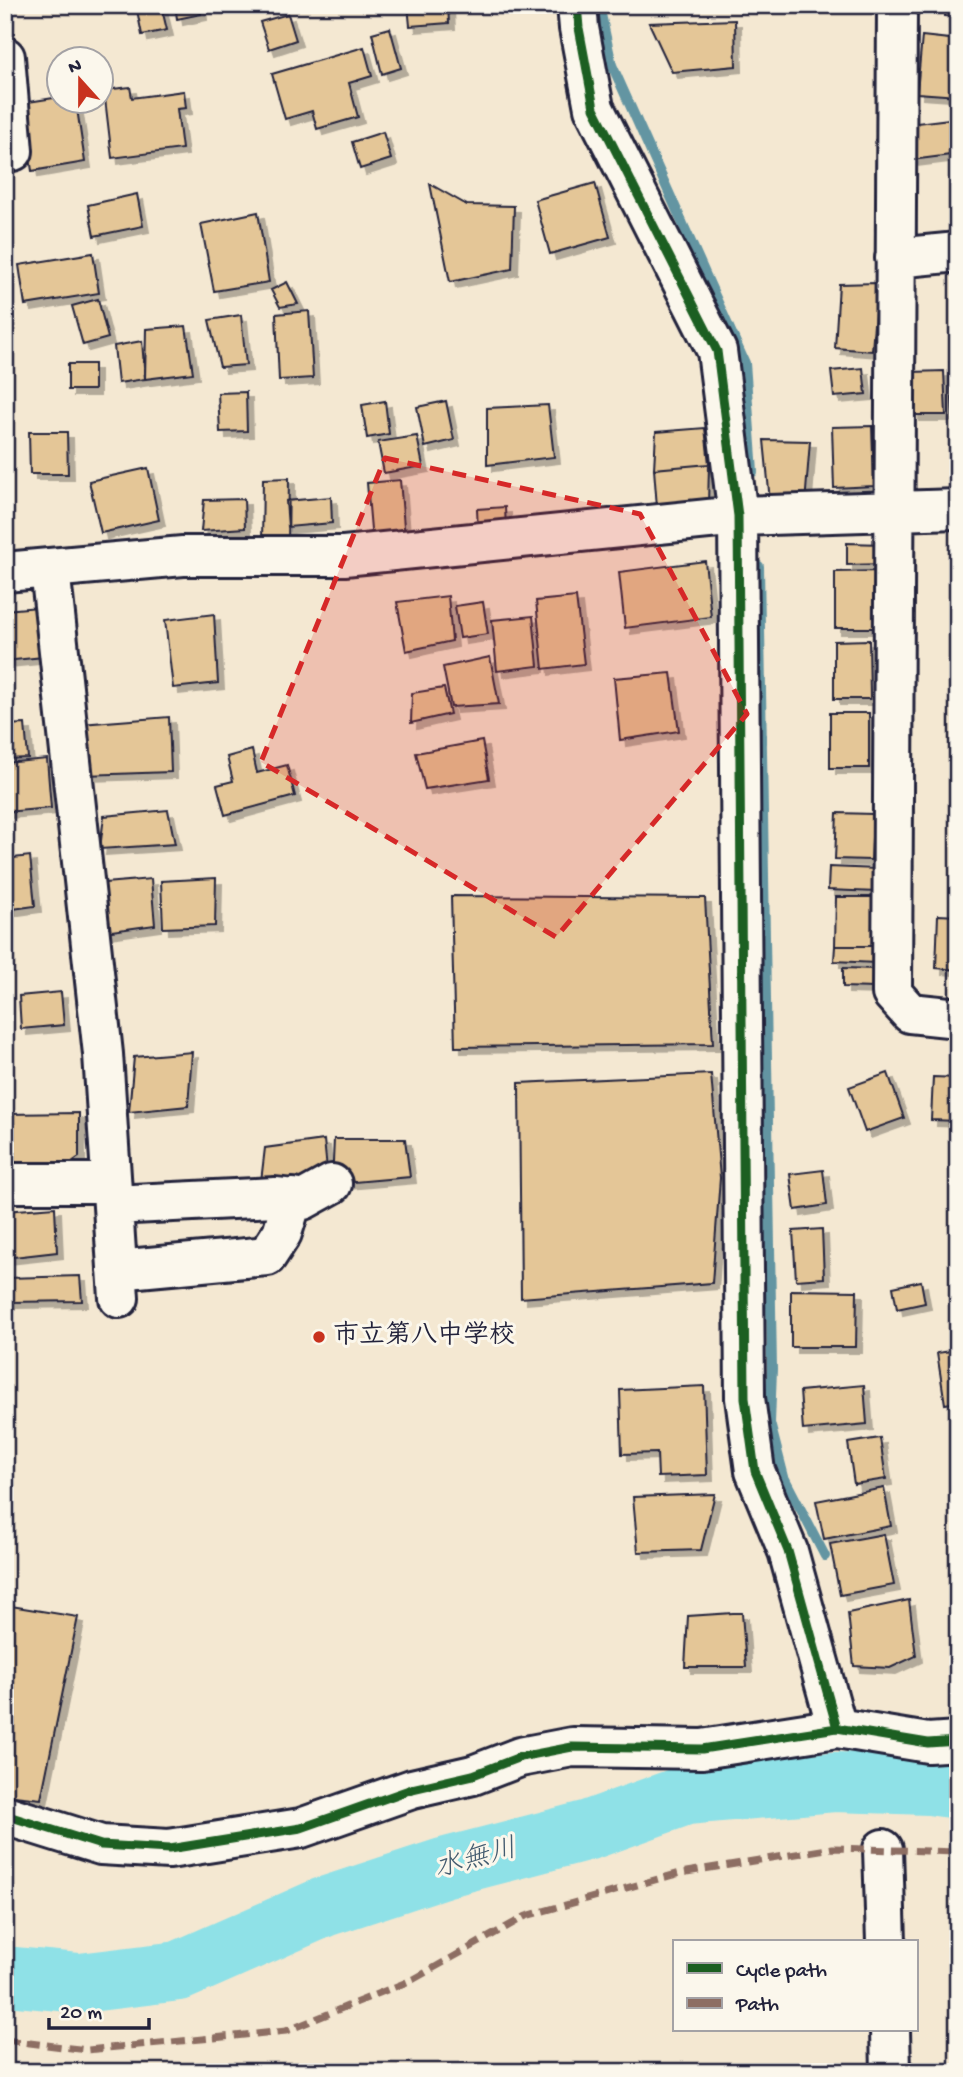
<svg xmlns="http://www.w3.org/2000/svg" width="963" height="2077" font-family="'Gochi Hand','Klee One',sans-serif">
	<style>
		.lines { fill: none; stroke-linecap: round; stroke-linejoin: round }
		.stream { stroke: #6395a2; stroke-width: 10 }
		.river { stroke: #8fe1e7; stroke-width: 60 }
		.building { fill: #e4c697; stroke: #22223b; stroke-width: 2; filter: url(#shadow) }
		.minor-casing { stroke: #22223b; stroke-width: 44 }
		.minor { stroke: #fbf7ec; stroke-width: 38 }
		.quiet { stroke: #8d6e63; stroke-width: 7; stroke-dasharray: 14 7; stroke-linecap: butt }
		.cycleway-casing { stroke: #fbf7ec; stroke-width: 13 }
		.cycleway { stroke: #1b5e20; stroke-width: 9 }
		.marked { fill: #d62828; fill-opacity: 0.2; stroke: #d62828; stroke-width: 5; stroke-dasharray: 14 9; stroke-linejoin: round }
		.poi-dot { fill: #c8321e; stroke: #fbf7ec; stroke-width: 2.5 }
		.labels { text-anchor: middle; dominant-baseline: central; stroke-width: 6; stroke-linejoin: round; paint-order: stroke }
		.poi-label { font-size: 26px; font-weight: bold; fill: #22223b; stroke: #fbf7ec; text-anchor: start }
		.water-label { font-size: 28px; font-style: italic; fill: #435b6f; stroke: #fbf7ec }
	</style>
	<defs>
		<filter id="shadow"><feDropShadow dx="6" dy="6" stdDeviation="0" flood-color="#0004"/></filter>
	</defs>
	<rect width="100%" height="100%" fill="#f4e8d2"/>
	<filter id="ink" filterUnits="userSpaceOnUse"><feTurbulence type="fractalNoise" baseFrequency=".0143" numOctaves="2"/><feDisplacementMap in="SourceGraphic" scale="14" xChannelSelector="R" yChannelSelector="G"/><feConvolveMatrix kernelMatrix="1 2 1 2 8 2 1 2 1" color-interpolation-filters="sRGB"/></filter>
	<g filter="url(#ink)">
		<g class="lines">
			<!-- stream -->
			<path class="stream" d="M599,5L612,65L745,363L753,472
				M759,566L772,1369L770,1423L784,1477L825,1556
				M834,1782V1759"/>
			<!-- river -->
			<path class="river" d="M5,1976L80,1983L179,1971L324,1907L443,1868L589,1830L686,1795L834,1782L930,1785L958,1789"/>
		</g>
		<!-- building -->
		<path class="building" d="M136,5H161L167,30L142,35Z
			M175,5H200L201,14L177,19Z
			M408,5H448L449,23L410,26Z
			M945,5H958V17L945,16Z
			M288,14L296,40L269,49L260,22Z
			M735,20L736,66L672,72L649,23Z
			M390,28L401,68L382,74L372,33Z
			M922,36L958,40V96L917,93Z
			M364,47L372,76L349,83L358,117L317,129L312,111L285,119L272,74Z
			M130,87L132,98L184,91L186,108L177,109L182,149L112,158L104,90Z
			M60,97V102H76L85,162L32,171L22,103Z
			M958,118V154L912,160L908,124Z
			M383,132L391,159L360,169L352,142Z
			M595,183L610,237L550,254L535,200Z
			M430,184L467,205L514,206L512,269L450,282Z
			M137,194L143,226L94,236L88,205Z
			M258,212L269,282L214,291L201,224Z
			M93,253L99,293L25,305L19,265Z
			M287,282L298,304L280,307L271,290Z
			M877,283L872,351L835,348L839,284Z
			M98,299L108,338L83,345L72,306Z
			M309,311L313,378L279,380L276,314Z
			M241,315L246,365L220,367L209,320Z
			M186,326L193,373L145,379L146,329Z
			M142,341L145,379L118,383L114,346Z
			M950,362H958V418H953Z
			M68,364H94V390H68Z
			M863,368L866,394L834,397L831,371Z
			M944,371L946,415H913L911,372Z
			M246,392L247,431L220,432L218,393Z
			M385,401L389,434L367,438L362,405Z
			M446,401L454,440L425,447L417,407Z
			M548,405L554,457L487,465V408Z
			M872,426L874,486L834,488L832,427Z
			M705,428L709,464L654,469L656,432Z
			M29,432H67L68,474H30Z
			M417,436L423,466L384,473L378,442Z
			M764,440L810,441L805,504L770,501Z
			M709,464L708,506L657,507L654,469Z
			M148,468L159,520L101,533L89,481Z
			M289,478L288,546L262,544L263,479Z
			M400,480L405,538L372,541L367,483Z
			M331,497L332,523L288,527L286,501Z
			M244,499L245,528L201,531L204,500Z
			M505,507L506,529L478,531L477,509Z
			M847,543L883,544V564L847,565Z
			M705,561L711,617L625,628L619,572Z
			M882,571V628H835V572Z
			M448,596L452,641L406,651L397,602Z
			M576,597L584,664L543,669L536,601Z
			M483,602L488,634L460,638L455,606Z
			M38,607L43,657L5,661V610Z
			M214,614L218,683L173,688L165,620Z
			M533,616L538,666L497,671L492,620Z
			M869,640L870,699H834V641Z
			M490,657L499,704L451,707L443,667Z
			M671,673L679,731L620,740L614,678Z
			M444,688L450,714L411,723L412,693Z
			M830,713H869V768H830Z
			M169,717L171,772L84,775L81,724Z
			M25,724L28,758L5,759V725Z
			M482,741L489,779L425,789L416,753Z
			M252,750L257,773L287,765L295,796L225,815L217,785L233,781L227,757Z
			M47,759L51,808L5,812V763Z
			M168,810L175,844L100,849L104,816Z
			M837,813L873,814L871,860L835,859Z
			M30,856L35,906L5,910V859Z
			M829,867L878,869L877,892L828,890Z
			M216,878L215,926L163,928L161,881Z
			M151,879L155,925L97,933L93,884Z
			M451,896L705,898L713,1044L455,1047Z
			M836,897H875V946H835Z
			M938,915L958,916V970L936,968Z
			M835,946H875L876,963L834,961Z
			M843,968L875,969L874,988L843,987Z
			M61,992L64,1025L21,1029L19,996Z
			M192,1052L188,1106L129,1112L134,1057Z
			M888,1073L904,1118L865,1132L849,1087Z
			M711,1074L720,1178L712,1283L521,1298L519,1083Z
			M933,1077L958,1078V1121L931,1120Z
			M79,1113V1157L56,1173L5,1171V1114Z
			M334,1139H405L410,1177L332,1184Z
			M324,1140L330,1199L259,1198L265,1148Z
			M823,1170L827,1205L795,1210L790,1174Z
			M55,1207L57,1252L5,1258V1211Z
			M822,1229L824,1278L796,1280L793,1231Z
			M80,1276L82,1301L8,1302L6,1278Z
			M921,1281L925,1303L897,1309L893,1287Z
			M791,1290L857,1291L856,1347H791Z
			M958,1350V1402L945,1404L937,1353Z
			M864,1385L867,1424L803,1430L800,1391Z
			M704,1386L707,1475L658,1477L657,1453L622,1454L620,1390Z
			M880,1438L886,1479L854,1484L848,1443Z
			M884,1488L891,1526L824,1539L816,1501Z
			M715,1494L701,1550L638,1552L633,1497Z
			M884,1534L894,1585L840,1595L830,1544Z
			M909,1600L916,1656L890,1668L854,1666L848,1613Z
			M5,1605L78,1617L41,1799L5,1795Z
			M733,1613H742L746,1667H685L688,1616Z"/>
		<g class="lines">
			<!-- minor casing -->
			<g class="minor-casing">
				<path id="minor" d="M577,5L579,28L594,108L717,351L738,516L745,1398L755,1471L788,1551L837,1728
					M897,5L892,993L910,1013L958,1018
					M5,57L13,151
					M895,258L958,252
					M50,569L103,1054L119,1298
					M5,572L183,556H344L738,516L958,509
					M5,1183H111
					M113,1205L275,1197L303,1200L332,1184
					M117,1270L267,1256L282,1233L293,1198
					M5,1815L101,1845L169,1849L301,1828L412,1789L473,1775L520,1757L572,1747L702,1749L837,1728L928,1743L958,1741
					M883,1849L886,1942
					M890,2030L891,2072"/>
			</g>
			<!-- minor -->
			<use href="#minor" class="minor"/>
			<!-- quiet -->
			<path class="quiet" d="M5,2040L87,2050L286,2031L414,1979L526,1916L680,1873L833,1848L958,1852"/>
			<!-- cycleway casing -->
			<g class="cycleway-casing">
				<path id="cycleway" d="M577,5L579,28L594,108L717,351L738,516L745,1398L755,1471L788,1551L837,1728
					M5,1815L101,1845L169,1849L301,1828L412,1789L473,1775L520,1757L572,1747L702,1749L837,1728L928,1743L958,1741"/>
			</g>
			<!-- cycleway -->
			<use href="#cycleway" class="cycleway"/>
		</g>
	</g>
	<!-- marked area -->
	<path class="marked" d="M385,458L640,514L747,714L556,937L261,762Z"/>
	<!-- markers -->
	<circle class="poi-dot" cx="319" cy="1337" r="7"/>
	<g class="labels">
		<!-- poi labels -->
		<g class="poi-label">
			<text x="333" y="1337">市立第八中学校</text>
		</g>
		<!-- water labels -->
		<g class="water-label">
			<text transform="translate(476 1860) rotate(-15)">水無川</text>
		</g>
	</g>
	<!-- margin -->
	<rect width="963" height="2077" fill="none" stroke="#fbf7ec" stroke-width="28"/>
	<rect x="14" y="14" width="935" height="2049" fill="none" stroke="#22223b" stroke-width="2.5" filter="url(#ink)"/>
	<!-- legend -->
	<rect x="673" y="1940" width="245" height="91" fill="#fbf7ec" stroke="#a4a2a5" stroke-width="2"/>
	<rect x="687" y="1963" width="35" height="10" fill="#1b5e20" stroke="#a4a2a5" stroke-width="2"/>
	<text x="736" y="1976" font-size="21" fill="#22223b">Cycle path</text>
	<rect x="687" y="1998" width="35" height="10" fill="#8d6e63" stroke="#a4a2a5" stroke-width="2"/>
	<text x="736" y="2010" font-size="21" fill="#22223b">Path</text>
	<!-- north arrow -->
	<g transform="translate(80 80) rotate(339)"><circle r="33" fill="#fbf7ec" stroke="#a4a2a5" stroke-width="2"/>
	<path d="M0-5L12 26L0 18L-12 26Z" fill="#c8321e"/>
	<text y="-10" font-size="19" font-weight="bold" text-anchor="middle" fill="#22223b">N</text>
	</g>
	<!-- scale -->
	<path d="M49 2018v10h100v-10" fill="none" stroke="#22223b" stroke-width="3.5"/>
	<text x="60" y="2018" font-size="21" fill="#22223b" stroke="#fbf7ec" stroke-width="5" paint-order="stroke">20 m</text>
</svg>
